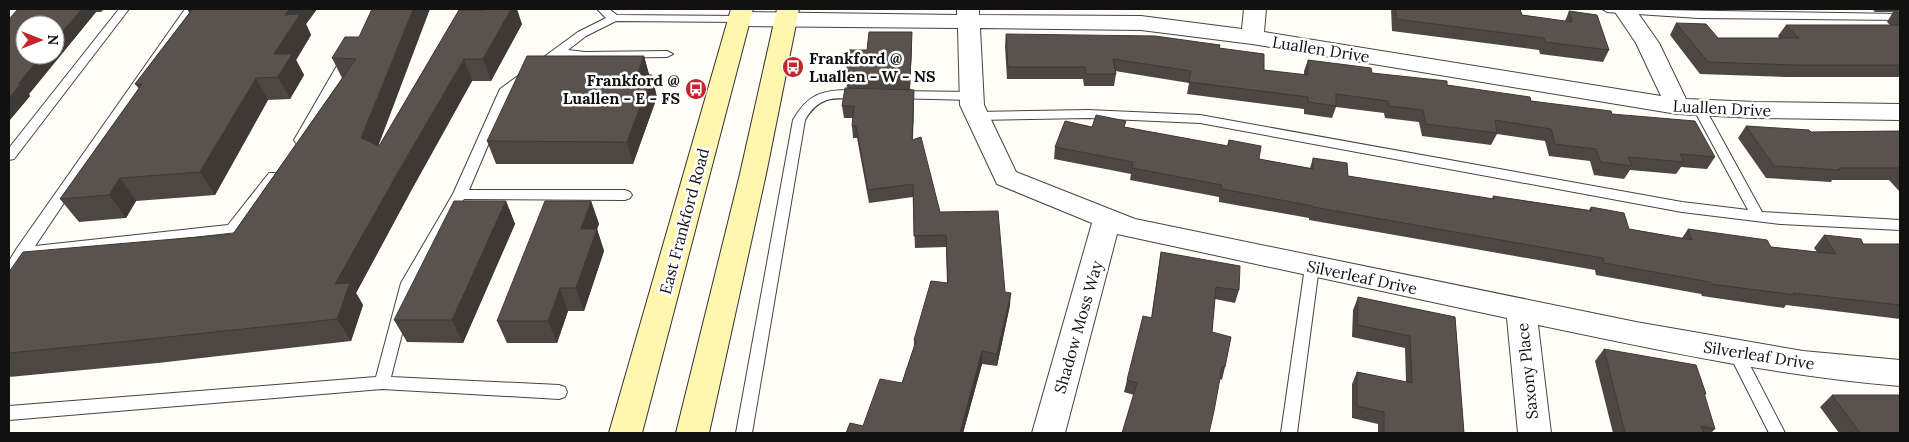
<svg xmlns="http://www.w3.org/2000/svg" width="1909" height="442" font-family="Lora,serif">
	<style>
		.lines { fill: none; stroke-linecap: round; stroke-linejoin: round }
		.lane-casing { stroke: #444; stroke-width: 2 }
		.street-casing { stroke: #444; stroke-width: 2 }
		.secondary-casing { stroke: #333; stroke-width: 2 }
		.lane { fill: #fff; fill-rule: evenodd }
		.street { fill: #fff; fill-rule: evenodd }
		.secondary { fill: #fff6b0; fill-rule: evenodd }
		.wall { fill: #4d4742 }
		.shaded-wall { fill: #3f3936 }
		.building { fill: #5a524d; stroke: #3f3936 }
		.labels { text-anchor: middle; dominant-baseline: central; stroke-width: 5; stroke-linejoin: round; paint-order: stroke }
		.street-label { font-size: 16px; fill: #111; stroke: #fff }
		.poi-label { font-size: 16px; font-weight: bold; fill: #111; stroke: #fff; text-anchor: start }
	</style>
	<rect width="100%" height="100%" fill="#fffdf5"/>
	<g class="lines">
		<!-- lane casing -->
		<g class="lane-casing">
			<path id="lane" d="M119,9H129L14,159L9,160V148Z
				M185,9H195L35,246L228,225L269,173H279L281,176L279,179L237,232L27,256L14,276L9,277V261L17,248Z
				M597,9H609L617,15L740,16L746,19L740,22L616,21L586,36L568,50L585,52L667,51L673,54L667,57L585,58L559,56L511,91L469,190H625L630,192L632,195L630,198L625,200L464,199L415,283L391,377L559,385L565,387L567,392L565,397L559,399L382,389L9,420V406L376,377L401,283L453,194L500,89L578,32L606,18Z
				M1602,9L1900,14V20L1698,18L1607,12Z
				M348,54L354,57L306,140L304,143H296L294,140L342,57Z
				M851,90H861L867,94C854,108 826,83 805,120L752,433H736L793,120C808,94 822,90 851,90Z
				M895,91L972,92L978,96L972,100L891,98L889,95L891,92Z
				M1699,104L1705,108L1762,212L1900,220V230L1781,224L1682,212L1200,123L1088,118L977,120L971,116L977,112L1088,110L1200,115L1682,202L1748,210L1693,108Z
				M1312,262L1317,263L1319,267L1297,433H1281L1305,267L1307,263Z
				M1736,346L1741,348L1785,433H1769L1728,352L1731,348Z"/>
		</g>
		<!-- street casing -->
		<g class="street-casing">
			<path id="street" d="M957,9H979V15L1141,16L1242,29L1244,9H1266L1264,32L1661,96L1636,43L1613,9H1635L1659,43L1686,99L1755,102L1900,104V120L1755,118L1677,114L1252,44L1141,30L980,28L984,105L1016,172L1135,219L1636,322L1803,351L1900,360V386C1778,376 1657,350 1538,325L1551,433H1518L1507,318L1117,234L1065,433H1032L1092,223L997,184L960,105L958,28L740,26L732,24L729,19L732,14L740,12L957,15Z"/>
		</g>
		<!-- secondary casing -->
		<g class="secondary-casing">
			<path id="secondary" d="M731,9H753L642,433H609Z
				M777,9H799L766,174L709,433H676L740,174Z"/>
		</g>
		<!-- lane -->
		<use href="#lane" class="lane"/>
		<!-- street -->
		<use href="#street" class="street"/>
		<!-- secondary -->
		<use href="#secondary" class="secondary"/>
	</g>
	<!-- wall -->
	<path class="wall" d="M18,9H104L101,12H96L29,94L30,96L9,121Z
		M189,9H317L306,24L311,35L296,60L304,75L290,99L268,100L215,195L136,201L126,218L79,222L60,199L139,89L135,84L189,13L188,10Z
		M1391,9H1520L1522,15L1565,21L1569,11L1609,50L1603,62L1540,54L1539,50L1392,31Z
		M1872,9H1900V77H1785L1700,74L1670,35L1676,23L1718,38H1779L1778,36L1786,25H1890L1887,22L1893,12H1875Z
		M459,10L522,24L491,81H472L412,189L356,293L363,305L351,341L158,363L9,377V272L233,234L342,78L332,58L359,37L379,146Z
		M1006,34L1219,48L1264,70L1304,75V71L1308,60L1372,73L1447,85L1531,101L1612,114L1715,157L1707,169L1681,167L1676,174L1630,170L1624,179L1594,175L1590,161L1549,156L1545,141L1497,134L1491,145L1422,136L1419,122L1385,118L1384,113L1336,107L1332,118L1304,114V109L1187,94L1189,83L1115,71L1116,74L1114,86H1084L1083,79H1007L1005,46Z
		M912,44L910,89L914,90V102L913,139L940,212L1005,292L1010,305L997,366L982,364L963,433H846L863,426L902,383L914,348V340L947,283L946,247L915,248L913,197L869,203L857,138H853L852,126L853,118H844L842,106L847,88L846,76L867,50Z
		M644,56L649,75L657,97L633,164H496L487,141Z
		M1746,126L1811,132L1900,131V192L1889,180H1832L1831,182L1766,178L1738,138Z
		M1092,127H1125L1227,146L1229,140L1259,159L1310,168L1313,158L1348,176L1492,199L1493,196L1589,210L1591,207L1629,229L1682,238L1688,229L1771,247L1817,252L1814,248L1824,235L1863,244H1900V319L1786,305L1784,308L1702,296L1701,294L1596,275L1595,270L1309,220V218L1219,202V197L1130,180L1131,174L1054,159L1055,147Z
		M506,201L515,224L463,343L407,342L394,320Z
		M591,201L599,224L597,229L604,251L584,311H568L557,343H507L497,321Z
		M1161,252L1239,290L1235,303L1215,299L1212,332L1225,367L1222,380L1220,379L1134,395L1124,392L1127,380L1151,318Z
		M1358,297L1455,317L1464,433H1378V424L1352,418V384L1357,372L1406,382L1405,348L1352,337L1353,310Z
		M1604,349L1706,394L1704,396L1715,429L1711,433H1613L1595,361Z
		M1832,395L1900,433H1839L1820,407Z"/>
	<!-- shaded-wall -->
	<path class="shaded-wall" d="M82,9H94L96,12L29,94L30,96L9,121V98L18,84L42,55H55V40Z
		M290,9H317L306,24L311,35L296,60L304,75L290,99L278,77L274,54L285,15Z
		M413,9H430L373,160L361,138Z
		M511,9H517L522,24L491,81L483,59Z
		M912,32V44L910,89V77Z
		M644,56L650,78L637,75Z
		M464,59L472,81L412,189L356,293L363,305L351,341L337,319L335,284L401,167Z
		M652,75L657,97L633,164L627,142Z
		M256,78L268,100L215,195L200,172Z
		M914,90V102L912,152V140Z
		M120,178L136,201L126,218L109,195Z
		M506,201L515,224L463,343L452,320Z
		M591,201L599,224L597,229L604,251L584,311L576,288L581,229Z
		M560,288L568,311L557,343L548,321Z
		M1011,293L1010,305L997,366V354Z
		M982,351V364L963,433H960Z"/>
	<!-- building -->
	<path class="building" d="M18,9H82L55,40V25H25V55H42L18,84H21L9,98V19Z
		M189,9H290L285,15L300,14L274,54H292L278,77L256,78L200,172L120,178L109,195L60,199L142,84H135L192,10H188Z
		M372,9H413L361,138L379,146L459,10H484L485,9H511L483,59H464L401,167L335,284L350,283L337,319L139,340L9,353V272L23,252L233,234L356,59L332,58L345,37H359Z
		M1396,9H1520L1522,15L1572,22L1569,11L1597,15L1609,50L1545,42L1544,38L1396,19Z
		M1895,10H1900V15Z
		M1676,23L1706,24L1718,38H1799L1786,25H1900V65H1793L1708,62Z
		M869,32H912L910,77L846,76L849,50H867Z
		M1006,34L1155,36L1220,45L1219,48L1264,54V70L1308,75V60L1371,68L1372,73L1447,81V85L1530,97L1531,101L1611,111L1612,114L1695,121L1715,157L1680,154L1684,162L1628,157L1632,166L1601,162L1596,149L1555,144L1551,129L1495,120L1497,133L1426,124L1423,110L1389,106L1388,101L1336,94V106L1308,102V97L1189,82L1191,71L1113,59L1116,74H1086L1085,67H1008Z
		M527,56H644L637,75H652L627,142L487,141Z
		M845,88L914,90L912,140L921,137L940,212L998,211L1005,292L1011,293L997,354L982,351L960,433H846L850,423L863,426L880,379L902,383L916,341L914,340L931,281L948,283L946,235L914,236L913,184L868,190L856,126H852L854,106H842Z
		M1096,115L1126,121L1124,127L1228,146L1229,140L1261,146L1259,159L1313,169V158L1347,163L1348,176L1494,199L1493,196L1592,211L1591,207L1624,213L1629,229L1692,240L1688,229L1767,240L1771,247L1836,254L1824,235L1861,239L1863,244H1900V305L1793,293L1795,295L1711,284L1710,282L1604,263L1603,258L1313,207V206L1222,189V185L1132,168L1133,162L1055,147L1065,121L1092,127Z
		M1746,126L1809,130L1811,132L1900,131V169L1899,168H1839L1840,170L1774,166Z
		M454,201H506L452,320H394Z
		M545,201H591L581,229H597L576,288H560L548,321H497Z
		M1161,252L1240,266L1239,290L1216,287L1212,332L1231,337L1225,367H1222L1214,411L1209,433H1122L1137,383L1127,380L1143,316L1152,318Z
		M1358,297L1455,317L1464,433H1384V412L1357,406V372L1412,383L1410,336L1357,325Z
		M1604,349L1696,365L1706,394L1704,393L1715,429L1701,426L1704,433H1625Z
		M1832,395H1900V433H1860Z"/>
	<!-- icons -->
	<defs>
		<g id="bus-disc" transform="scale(1.125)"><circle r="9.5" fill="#c4262e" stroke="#fff"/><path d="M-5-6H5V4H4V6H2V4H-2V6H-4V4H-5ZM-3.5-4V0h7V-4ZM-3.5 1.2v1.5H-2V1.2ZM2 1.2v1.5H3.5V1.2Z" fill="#fff"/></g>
	</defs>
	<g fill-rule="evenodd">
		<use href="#bus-disc" x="793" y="67"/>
		<use href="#bus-disc" x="696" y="89"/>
	</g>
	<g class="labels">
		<!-- street labels -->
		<g class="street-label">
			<text transform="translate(1321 49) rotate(9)">Luallen Drive</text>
			<text transform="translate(1722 108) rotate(3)">Luallen Drive</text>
			<text transform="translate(684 221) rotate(-75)">East Frankford Road</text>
			<text transform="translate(1362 277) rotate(12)">Silverleaf Drive</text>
			<text transform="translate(1078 327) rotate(-74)">Shadow Moss Way</text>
			<text transform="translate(1759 355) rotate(9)">Silverleaf Drive</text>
			<text transform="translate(1527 371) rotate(-96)">Saxony Place</text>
		</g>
		<!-- poi labels -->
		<g class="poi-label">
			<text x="809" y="58">Frankford @<tspan x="809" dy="18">Luallen - W - NS</tspan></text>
			<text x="680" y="80" text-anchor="end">Frankford @<tspan x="680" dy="18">Luallen - E - FS</tspan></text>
		</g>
	</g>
	<!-- border -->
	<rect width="1909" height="442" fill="none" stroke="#111111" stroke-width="20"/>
	<!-- north arrow -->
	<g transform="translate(40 40) rotate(90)"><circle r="24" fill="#ffffff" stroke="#a0a0a0"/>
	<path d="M0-4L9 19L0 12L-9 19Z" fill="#c4262e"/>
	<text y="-8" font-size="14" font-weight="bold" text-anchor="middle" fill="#111111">N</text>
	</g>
</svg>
